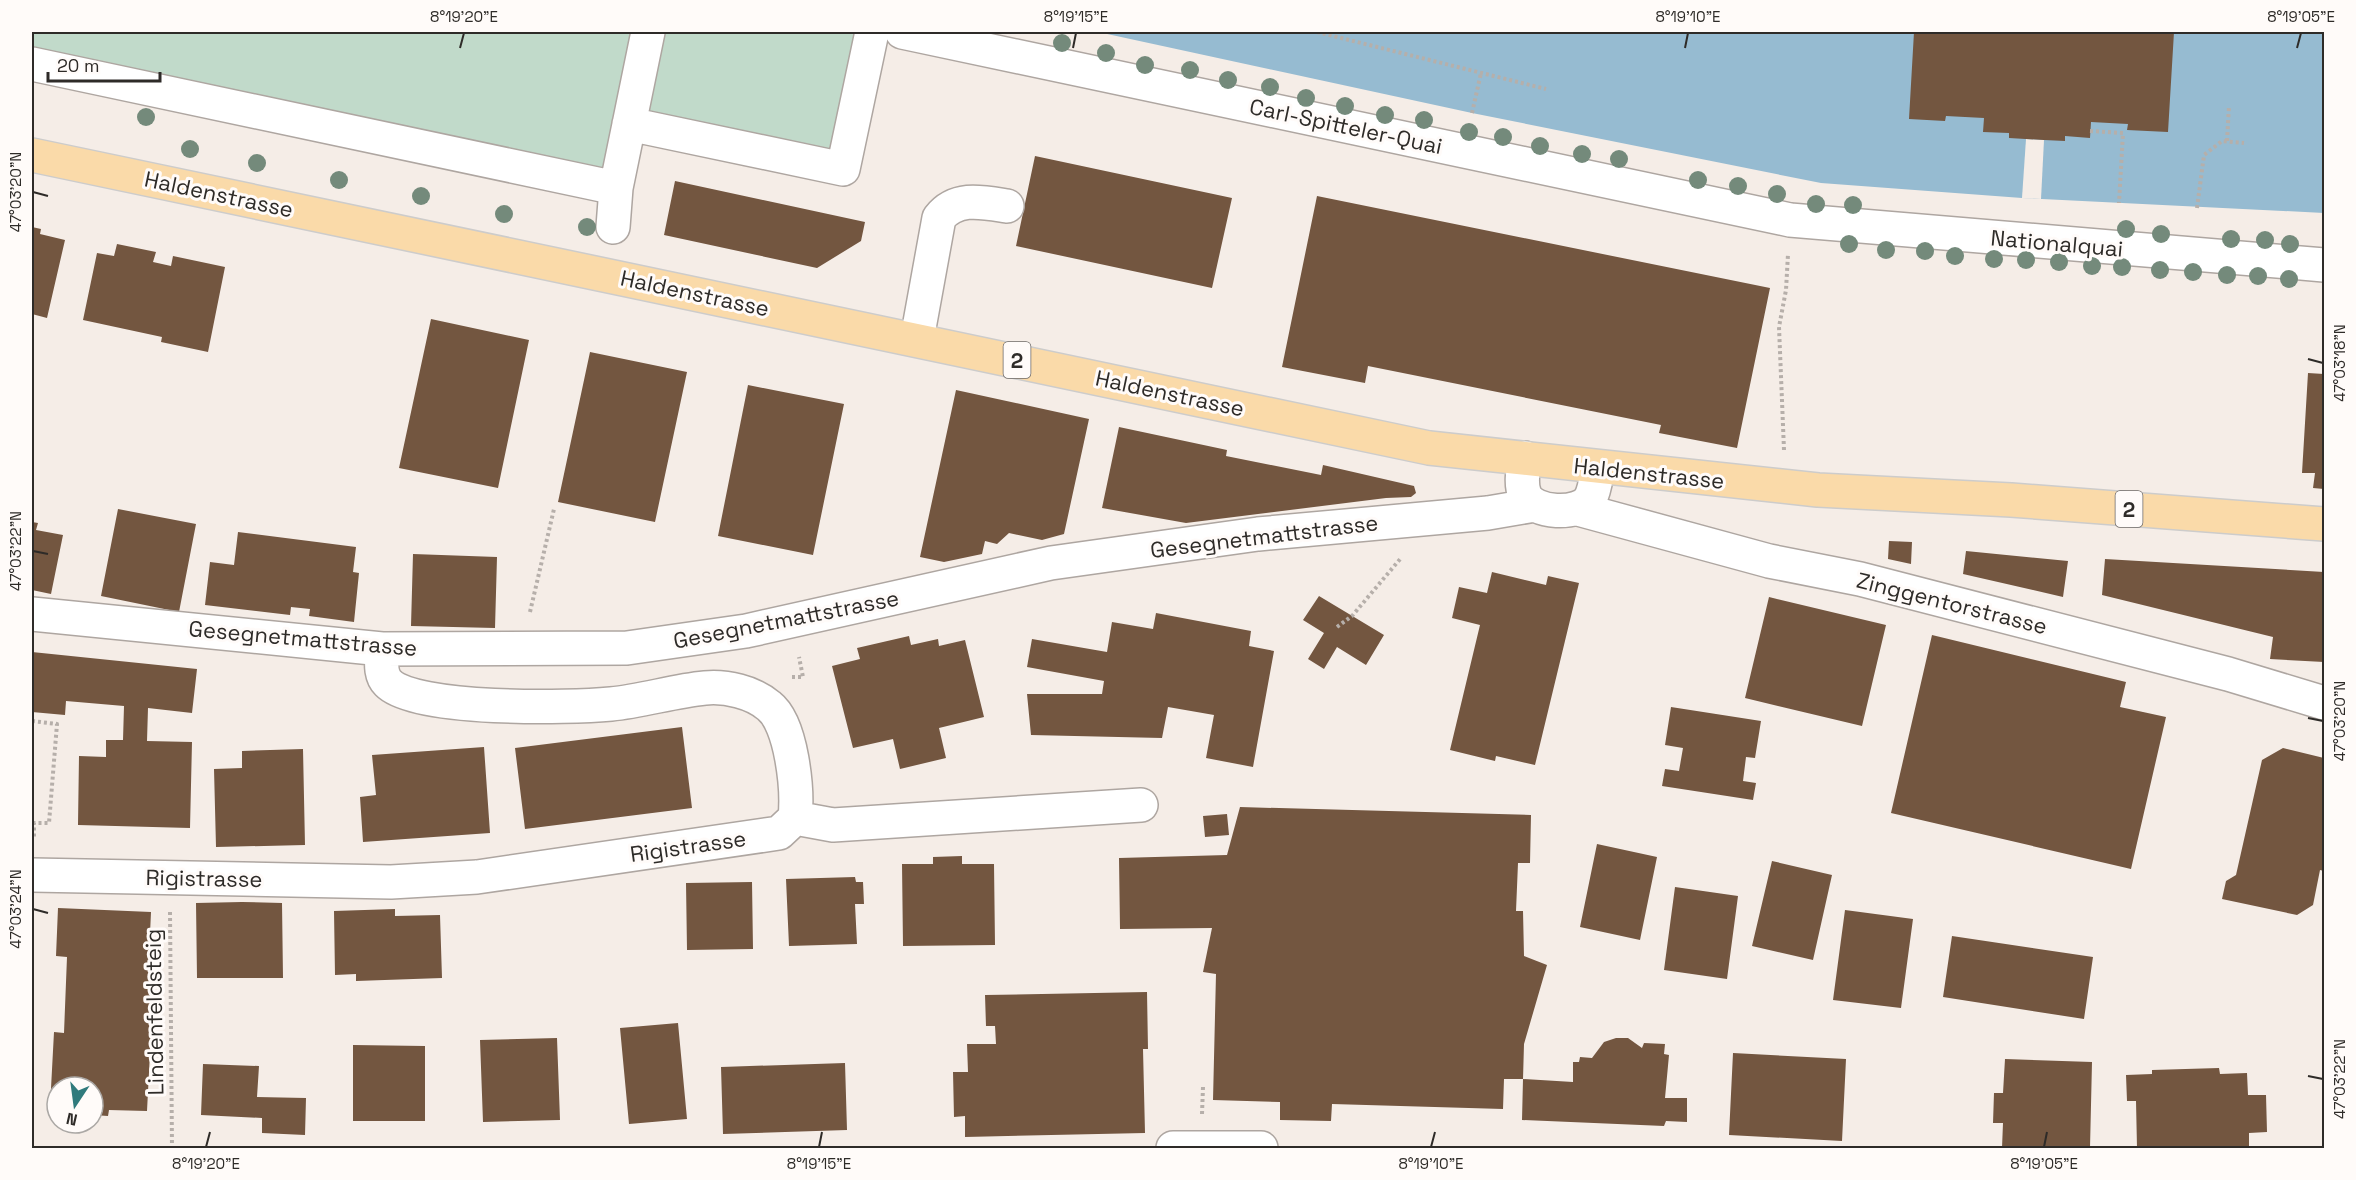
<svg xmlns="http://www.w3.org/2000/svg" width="2356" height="1180" font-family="'Space Grotesk',sans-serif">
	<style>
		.green { fill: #c1daca }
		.water { fill: #96bbd1 }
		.pier { fill: #f5ede7 }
		.building { fill: #735640 }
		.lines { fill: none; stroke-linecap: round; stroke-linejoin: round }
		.minor-casing { stroke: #aea6a1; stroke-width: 36 }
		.major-casing { stroke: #cdcccb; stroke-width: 36 }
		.path { stroke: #b6afaa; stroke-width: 4; stroke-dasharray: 3 3; stroke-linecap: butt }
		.minor { stroke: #fff; stroke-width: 33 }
		.major { stroke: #fadaa9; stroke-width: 33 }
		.tree { fill: #748a7b }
		.ticks { fill: none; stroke: #2e2b28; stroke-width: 2 }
		.labels { text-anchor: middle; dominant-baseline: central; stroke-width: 6; stroke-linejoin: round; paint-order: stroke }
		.shield { fill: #fffbf9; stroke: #6d6967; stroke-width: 1.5 }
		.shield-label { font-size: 21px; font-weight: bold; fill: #2e2b28 }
		.street-label { font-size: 22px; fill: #2e2b28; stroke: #fffbf9 }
		.neatline { fill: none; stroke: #2e2b28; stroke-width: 2 }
		.ticks-label { font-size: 15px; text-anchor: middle; fill: #2e2b28 }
	</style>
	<rect width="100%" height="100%" fill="#f5ede7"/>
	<!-- green -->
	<path class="green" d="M32,32H872L843,169L630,124L616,188L32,64Z"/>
	<!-- water -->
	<path class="water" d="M1098,32H2324V213L2022,198L1821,183L1472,113Z"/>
	<!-- pier -->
	<path class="pier" d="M2026,139L2044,140L2041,199L2022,198Z"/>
	<!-- building -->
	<path class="building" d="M1914,32H2174L2168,132L2127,130L2128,124L2091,122L2090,138L2065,136V141L2044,140L2009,138V133L1983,132L1984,118L1946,116L1945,121L1909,119Z
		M1035,156L1232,198L1212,288L1016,246Z
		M675,181L865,222L861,241L817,268L664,235Z
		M1317,196L1770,288L1737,448L1659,433L1661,425L1368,366L1365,383L1282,367Z
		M32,227L41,229L40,234L65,240L47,318L32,314Z
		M117,244L156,252L153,262L171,266L173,256L225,267L208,352L161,342L162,337L83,320L97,253L114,256Z
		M431,319L529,340L498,488L399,468Z
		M590,352L687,372L655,522L558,502Z
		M2308,373L2324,374V489L2313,488L2315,473H2302Z
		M748,385L844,404L813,555L718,536Z
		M956,390L1089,419L1064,534L1042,540L1009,533L997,544L985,541L982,554L944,562L920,557Z
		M1119,427L1227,450L1226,456L1321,475L1323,465L1414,486L1416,493L1411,497L1386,498L1186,523L1102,508Z
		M118,509L196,524L179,612L101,596Z
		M32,522L38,523L36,530L63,535L51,594L32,590Z
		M238,532L356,547L353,572L359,573L354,622L309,616L310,609L291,607L290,615L205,605L210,562L234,565Z
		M1889,541L1912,542L1911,564L1888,559Z
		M1966,551L2068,561L2063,597L1963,574Z
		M413,554L497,557L495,628L411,626Z
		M2105,559L2324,572V662L2270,659L2273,637L2102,595Z
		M1492,572L1546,585L1548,576L1579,583L1535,765L1496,756L1495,761L1450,750L1480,625L1452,618L1459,587L1487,593Z
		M1319,596L1384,635L1366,665L1337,647L1324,669L1308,659L1324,633L1303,620Z
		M1769,597L1886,625L1862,726L1745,698Z
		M1156,613L1251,631L1249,646L1274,651L1253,767L1206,758L1214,715L1168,707L1162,738L1031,735L1027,694H1102L1104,681L1027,667L1032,639L1107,652L1112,622L1153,629Z
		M1932,635L2126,682L2120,707L2166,717L2131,869L1891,813Z
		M909,636L911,645L938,639L939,646L965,640L984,717L939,728L946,758L900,769L893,739L853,748L832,666L860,659L857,648Z
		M32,652L197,669L192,713L148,708L147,741L192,742L190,828L78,825L79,756L106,757V740H123L124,706L66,701L65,715L32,712Z
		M1671,707L1761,721L1755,758L1746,757L1743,781L1756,783L1753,800L1662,786L1665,769L1679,771L1683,748L1665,745Z
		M682,727L692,808L525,829L515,748Z
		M484,747L490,833L363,842L360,797L376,795L372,755Z
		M2283,748L2324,758V871L2320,870L2313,905L2297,915L2222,899L2226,881L2236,875L2262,760Z
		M303,749L305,845L216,847L214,769L242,768V751Z
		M1240,807L1531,815L1530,863H1518L1516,911H1523L1524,956L1547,965L1524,1044L1523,1079H1504L1503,1109L1332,1104L1331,1121L1280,1120V1102L1213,1100L1216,974L1203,972L1212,928L1120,929L1119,858L1227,855Z
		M1227,814L1229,835L1205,837L1203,816Z
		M1597,844L1657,857L1640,940L1580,927Z
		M962,856V864H994L995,945L903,946L902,864H933V857Z
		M1772,861L1832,875L1813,960L1752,946Z
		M855,877L856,882H863L864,904H855L857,944L789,946L786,879Z
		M752,882L753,949L687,950L686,883Z
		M1675,887L1738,896L1727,979L1664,970Z
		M242,902L282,903L283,978H197L196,903Z
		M58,908L151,912L149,956H155L147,1111L109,1110L108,1116L93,1115V1087H57V1107H50L54,1032L64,1033L67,957L56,956Z
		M395,909V916L440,915L442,978L356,981V974L335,975L334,911Z
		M1845,910L1913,919L1901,1008L1833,1000Z
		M1952,936L2093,957L2084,1019L1943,997Z
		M1147,992L1148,1049H1143L1145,1133L965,1137V1116L954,1117L953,1072H968L967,1044H996L995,1026H986L985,995Z
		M678,1023L687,1119L629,1124L620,1028Z
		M557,1038L560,1120L483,1122L480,1040Z
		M1616,1038H1628L1642,1048L1644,1043L1665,1044L1664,1054L1669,1055L1665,1098H1687V1122L1666,1121L1664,1126L1522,1120L1523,1079L1573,1082V1062H1579L1580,1057L1592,1058L1604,1042Z
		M353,1045L425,1046V1121H353Z
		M1733,1053L1846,1059L1842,1141L1729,1135Z
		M2005,1059L2092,1062L2090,1148H2002L2003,1123H1993L1994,1093H2003Z
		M845,1063L847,1130L723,1134L721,1067Z
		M203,1064L259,1066L257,1097L306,1098L305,1135L262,1133V1118L201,1115Z
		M2219,1068L2220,1074L2247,1073L2248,1095H2266L2267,1132L2249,1133V1148H2137L2136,1101H2127L2126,1075L2152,1074V1070Z"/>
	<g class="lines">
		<!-- minor casing -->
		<g class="minor-casing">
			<path id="minor" d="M902,32L1790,220L2324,265
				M32,64L616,188
				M629,124L843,169L872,32
				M613,227L616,188L648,32
				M917,339L939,218C956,196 982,202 1007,206
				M1525,458C1523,470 1520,484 1525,495C1533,514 1579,516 1590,499C1595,490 1596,478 1598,467
				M1578,509L1769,561L1860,579L2228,674L2324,703
				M32,614L382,649L627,648L746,631L1051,563L1258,534L1488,513L1535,505
				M795,818L833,825L1141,805
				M32,875L391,882L477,877L779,833L795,818C798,790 792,724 769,706C753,692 726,686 705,688C673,691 643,701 611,704C570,708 415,711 388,683C379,674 382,660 382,649
				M1173,1148H1261"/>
		</g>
		<!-- major casing -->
		<g class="major-casing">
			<path id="major" d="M32,155L1429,448L1818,490L2011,500L2324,524"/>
		</g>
		<!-- path -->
		<path class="path" d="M1317,32L1546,89
			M1472,113L1481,73
			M2090,131L2123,133L2119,203
			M2227,141L2229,106
			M2197,208L2204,155L2222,141L2244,143
			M1784,450L1779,327L1786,290L1788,254
			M530,612L554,509
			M1337,627L1352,616L1401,558
			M792,677H803L799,657
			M32,721L57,724L49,823H34V839
			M170,912L172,1148
			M1202,1114L1203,1087"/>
		<!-- minor -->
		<use href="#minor" class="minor"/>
		<!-- major -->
		<use href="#major" class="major"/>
	</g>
	<!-- trees -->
	<g class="tree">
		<circle cx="1062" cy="43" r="9"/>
		<circle cx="1106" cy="53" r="9"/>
		<circle cx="1145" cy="65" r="9"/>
		<circle cx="1190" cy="70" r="9"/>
		<circle cx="1228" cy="80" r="9"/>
		<circle cx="1270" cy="87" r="9"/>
		<circle cx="1306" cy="98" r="9"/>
		<circle cx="1345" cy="106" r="9"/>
		<circle cx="1385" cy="115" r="9"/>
		<circle cx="146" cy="117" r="9"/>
		<circle cx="1424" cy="120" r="9"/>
		<circle cx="1469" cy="132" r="9"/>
		<circle cx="1503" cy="137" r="9"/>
		<circle cx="1540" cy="146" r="9"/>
		<circle cx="190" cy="149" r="9"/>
		<circle cx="1582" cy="154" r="9"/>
		<circle cx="1619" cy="159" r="9"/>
		<circle cx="257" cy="163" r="9"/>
		<circle cx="339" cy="180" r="9"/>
		<circle cx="1698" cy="180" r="9"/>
		<circle cx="1738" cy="186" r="9"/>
		<circle cx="1777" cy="194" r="9"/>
		<circle cx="421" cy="196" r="9"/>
		<circle cx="1816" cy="204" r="9"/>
		<circle cx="1853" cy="205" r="9"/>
		<circle cx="504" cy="214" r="9"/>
		<circle cx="587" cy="227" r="9"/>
		<circle cx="2126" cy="229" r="9"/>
		<circle cx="2161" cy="234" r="9"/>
		<circle cx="2231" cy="239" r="9"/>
		<circle cx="2265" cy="240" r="9"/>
		<circle cx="1849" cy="244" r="9"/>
		<circle cx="2290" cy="244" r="9"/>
		<circle cx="1886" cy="250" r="9"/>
		<circle cx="1925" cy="251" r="9"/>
		<circle cx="1955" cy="256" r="9"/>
		<circle cx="1994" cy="259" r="9"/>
		<circle cx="2026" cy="260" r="9"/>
		<circle cx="2059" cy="262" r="9"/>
		<circle cx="2092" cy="266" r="9"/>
		<circle cx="2122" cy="267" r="9"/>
		<circle cx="2160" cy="270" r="9"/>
		<circle cx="2193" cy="272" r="9"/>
		<circle cx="2227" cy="275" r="9"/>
		<circle cx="2258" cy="276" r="9"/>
		<circle cx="2289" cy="279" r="9"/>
	</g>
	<!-- ticks -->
	<path class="ticks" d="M460,48L464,33M1073,48L1076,33M1685,48L1688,33M2297,48L2301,33M33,192L48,196M2308,359L2323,363M33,551L48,554M2308,718L2323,721M33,909L48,913M2308,1076L2323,1079M206,1147L210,1132M819,1147L822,1132M1431,1147L1435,1132M2044,1147L2047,1132"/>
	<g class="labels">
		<!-- shield labels -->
		<g class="shield">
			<rect x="1003.5" y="342" width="27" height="36" rx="4.5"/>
			<rect x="2115.5" y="491" width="27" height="36" rx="4.5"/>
		</g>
		<g class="shield-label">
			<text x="1017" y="360">2</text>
			<text x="2129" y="509">2</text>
		</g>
		<!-- street labels -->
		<g class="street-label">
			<text transform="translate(1346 126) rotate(12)">Carl-Spitteler-Quai</text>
			<text transform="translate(219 194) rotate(12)">Haldenstrasse</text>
			<text transform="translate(2057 243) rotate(5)">Nationalquai</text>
			<text transform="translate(695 293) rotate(12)">Haldenstrasse</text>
			<text transform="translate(1170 393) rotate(12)">Haldenstrasse</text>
			<text transform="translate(1649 473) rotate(6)">Haldenstrasse</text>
			<text transform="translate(1264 536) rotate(-7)">Gesegnetmattstrasse</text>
			<text transform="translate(1952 603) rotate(14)">Zinggentorstrasse</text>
			<text transform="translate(786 619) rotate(-11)">Gesegnetmattstrasse</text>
			<text transform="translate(303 638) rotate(5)">Gesegnetmattstrasse</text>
			<text transform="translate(688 846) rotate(-8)">Rigistrasse</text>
			<text transform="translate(204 878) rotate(1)">Rigistrasse</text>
			<text transform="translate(154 1012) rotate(-91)">Lindenfeldsteig</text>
		</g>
	</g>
	<!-- border -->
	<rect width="2356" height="1180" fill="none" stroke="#fffbf9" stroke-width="66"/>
	<!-- north arrow -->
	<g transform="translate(75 1105) rotate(193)"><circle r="28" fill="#fffbf9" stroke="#aba8a5" stroke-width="1.5"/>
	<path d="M0-4.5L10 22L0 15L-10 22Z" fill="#307a7c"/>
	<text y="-9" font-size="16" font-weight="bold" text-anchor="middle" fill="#2e2b28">N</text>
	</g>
	<!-- scale -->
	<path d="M48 72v9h112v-9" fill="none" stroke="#2e2b28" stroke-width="3"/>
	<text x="57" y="72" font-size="18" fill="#2e2b28" stroke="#fffbf9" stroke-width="4.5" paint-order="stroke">20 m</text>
	<rect x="33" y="33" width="2290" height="1114" class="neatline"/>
	<g class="ticks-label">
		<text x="464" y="22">8°19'20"E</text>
		<text x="1076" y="22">8°19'15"E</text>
		<text x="1688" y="22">8°19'10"E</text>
		<text x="2301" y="22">8°19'05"E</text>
		<text transform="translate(16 192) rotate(-90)" y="5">47°03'20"N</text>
		<text transform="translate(2340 363) rotate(-90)" y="5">47°03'18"N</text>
		<text transform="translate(16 551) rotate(-90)" y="5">47°03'22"N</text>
		<text transform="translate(2340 721) rotate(-90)" y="5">47°03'20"N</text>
		<text transform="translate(16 909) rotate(-90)" y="5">47°03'24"N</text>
		<text transform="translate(2340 1079) rotate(-90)" y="5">47°03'22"N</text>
		<text x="206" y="1169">8°19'20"E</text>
		<text x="819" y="1169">8°19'15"E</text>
		<text x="1431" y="1169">8°19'10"E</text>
		<text x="2044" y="1169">8°19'05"E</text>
	</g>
</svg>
